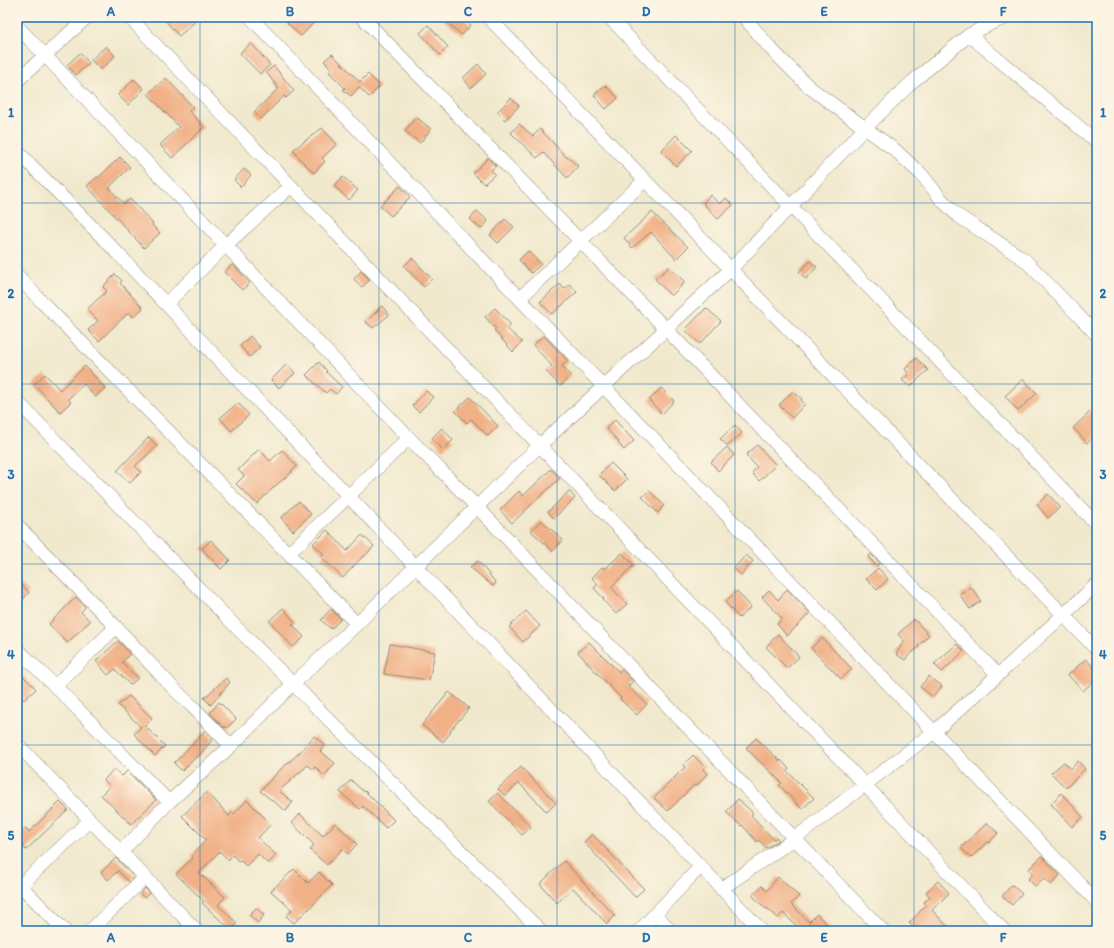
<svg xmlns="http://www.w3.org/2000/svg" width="1114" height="948" font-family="Itim,sans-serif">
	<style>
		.building { fill: #f1b187 }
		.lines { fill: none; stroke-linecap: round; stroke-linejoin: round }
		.street-casing { stroke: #8e8a7c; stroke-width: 14 }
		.street { stroke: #fff; stroke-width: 13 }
		.grid { fill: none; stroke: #1f6fb2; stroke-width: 1; stroke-opacity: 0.55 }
		.neatline { fill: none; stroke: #1f6fb2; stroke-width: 1.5 }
		.grid-label { font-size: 13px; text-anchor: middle; font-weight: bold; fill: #1f6fb2 }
	</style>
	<rect width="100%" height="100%" fill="#fcf5e5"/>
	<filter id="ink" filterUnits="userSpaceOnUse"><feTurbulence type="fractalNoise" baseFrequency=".025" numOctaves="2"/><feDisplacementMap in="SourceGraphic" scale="8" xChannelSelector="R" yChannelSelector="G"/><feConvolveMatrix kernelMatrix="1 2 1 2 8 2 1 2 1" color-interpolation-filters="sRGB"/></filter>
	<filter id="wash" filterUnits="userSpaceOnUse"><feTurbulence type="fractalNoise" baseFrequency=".012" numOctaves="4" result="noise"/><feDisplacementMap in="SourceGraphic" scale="16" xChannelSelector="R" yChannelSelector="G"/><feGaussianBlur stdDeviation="0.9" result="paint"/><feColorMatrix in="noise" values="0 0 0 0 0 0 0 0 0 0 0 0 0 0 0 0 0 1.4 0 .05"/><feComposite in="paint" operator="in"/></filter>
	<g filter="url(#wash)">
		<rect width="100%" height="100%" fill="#f1e9cd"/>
		<g id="blocks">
			<!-- building -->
			<path class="building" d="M162,17H200L179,36Z
				M292,17H319L301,36L287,23Z
				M440,17H461L471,25L462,35Z
				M428,25L448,47L440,55L420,33Z
				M251,43L270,65L260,74L240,53Z
				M106,46L115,56L101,70L91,60Z
				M80,53L89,63L76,75L67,65Z
				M332,54L360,82L368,74L380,86L369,97L359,87L351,96L343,90L345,88L329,72L332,69L324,61Z
				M478,64L486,74L471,88L463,78Z
				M274,66L294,91L286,98L284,96L261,119L254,112L278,89V88L266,72Z
				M166,78L193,107L189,111L204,127L172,158L160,145L179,127L148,94Z
				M134,79L144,89L128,105L118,95Z
				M605,85L618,98L606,109L594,95Z
				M511,98L519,106L505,120L497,112Z
				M416,117L431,129L420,143L405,131Z
				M519,124L533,136L540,129L567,158L568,157L578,166L567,178L543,152L537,158L511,133Z
				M322,128L337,144L322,158L325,161L314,173L301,160L293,150Z
				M676,135L692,151L676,166L661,151Z
				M120,157L130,167L109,188L124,204L130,199L153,224L152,225L160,233L144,248L87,186L97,177L98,178Z
				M488,158L496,166L491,170L495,174L484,184L473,173Z
				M244,169L251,175L241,187L234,180Z
				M343,177L358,190L349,200L334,186Z
				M400,186L410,197L391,216L380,206Z
				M710,195L720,204L726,198L733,205L718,219L703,203Z
				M477,211L488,221L481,229L470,219Z
				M652,212L688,247L676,259L651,232L632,248L624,238Z
				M505,219L514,227L498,243L490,235Z
				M528,251L541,264L531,273L519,260Z
				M412,258L432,279L424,287L404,266Z
				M810,261L817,267L806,279L799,272Z
				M233,264L250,283L242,290L224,272Z
				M669,267L685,282L671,296L655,279Z
				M361,271L370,280L362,287L354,279Z
				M115,274L122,281L120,283L143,308L133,317L129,312L99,341L88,330L98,321L87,309L107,291L103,287Z
				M560,284L564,289L570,284L577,292L552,314L540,302Z
				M382,306L389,315L373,328L366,322Z
				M495,308L511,325L507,329L522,342L513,352L494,330L496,329L485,317Z
				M706,308L721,321L700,344L685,330Z
				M250,336L260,347L250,357L240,346Z
				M544,336L568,361L562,366L571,376L560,386L546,371L552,366L533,345Z
				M916,358L928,370L910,387L902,380L909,374L905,369Z
				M319,362L327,371L326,372L342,387L336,394L330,389L326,393L306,375Z
				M287,364L295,373L279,388L271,380Z
				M85,366L105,388L95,397L84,384L68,399L71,402L60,412L34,384L45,374L60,390Z
				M1023,379L1037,393L1018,411L1005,396Z
				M661,388L674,401L662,414L649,400Z
				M426,391L433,397L419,412L412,406Z
				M793,391L802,399L801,400L805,404L792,418L779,405Z
				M470,397L498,426L488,436L471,419L467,423L455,411Z
				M238,403L249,415L231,431L220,418Z
				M1091,411L1097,417V434L1087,443L1073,428Z
				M615,420L634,441L624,450L618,443L619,442L606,428Z
				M735,425L742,433L728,446L720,439Z
				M442,428L453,440L443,450L432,438Z
				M149,437L157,446L135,466L141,472L130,483L117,471Z
				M757,445L776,465L759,481L752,473L757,467L746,455Z
				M727,447L734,455L718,471L711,462Z
				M259,449L270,461L282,450L297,466L291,471L292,472L275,486L257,504L236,484L244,476L238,470Z
				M611,463L627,479L615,491L599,475Z
				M551,469L560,478L512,523L500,510L519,491L523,496Z
				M569,491L575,498L554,518L548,512Z
				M649,491L664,505L658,513L642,497Z
				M1048,494L1060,507L1048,518L1037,505Z
				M299,501L311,514L293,531L281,518Z
				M541,520L563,540L553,551L531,531Z
				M327,530L347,551L362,535L374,546L364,557L363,556L343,578L321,557L324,554L313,544Z
				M211,540L230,560L221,569L202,549Z
				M622,553L634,565L611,587L627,604L616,614L603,600L604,599L594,588L598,584L592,578L602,567L605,569Z
				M871,554L880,563L877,566L868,557Z
				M746,555L753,561L741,575L734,568Z
				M478,561L496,583L493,586L470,567Z
				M878,568L888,579L877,590L866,579Z
				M17,581L29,592L17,607Z
				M971,587L981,601L970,609L960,595Z
				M787,589L810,613L787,636L777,624L782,619L762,597L769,590L778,600Z
				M737,591L751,607L739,618L725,602Z
				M76,597L85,607L81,612L90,621L67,643L49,624Z
				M283,608L295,622L292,624L304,637L293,647L269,621Z
				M331,609L341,619L331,629L321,620Z
				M526,611L540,626L523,642L509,627Z
				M914,619L929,635L918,646L919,647L908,656L905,660L896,654L904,641L898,634Z
				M778,634L799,657L787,668L766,647Z
				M822,638L852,669L841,679L811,648Z
				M118,641L130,654L122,662L138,678L130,685L115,669L108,675L96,661Z
				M589,642L619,672L622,670L633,681L628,686L647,704L637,715L620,699L621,698L590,666L578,652Z
				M390,644L435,652L429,680L384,674Z
				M957,644L964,651L942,672L934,664Z
				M1086,659L1097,671V678L1083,691L1068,675Z
				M17,670L36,689L24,700L17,692Z
				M929,676L942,686L933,697L920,687Z
				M226,678L230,682L211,705L204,698Z
				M449,692L469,708L450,731L451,732L443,742L422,725Z
				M129,696L152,718L145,726L165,746L155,756L134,734L141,727L118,705Z
				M219,702L236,719L227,728L225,726L224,728L210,713Z
				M205,731L213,739L198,757L197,756L182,771L174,763Z
				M314,736L325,745L320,751L335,763L324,776L315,767L313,769L308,765L279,791L293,802L286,811L260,791L280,770L298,754Z
				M756,738L780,761L781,760L789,769L787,771L814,798L802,809L779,785L782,783L746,748Z
				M693,755L705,767L703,769L707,774L696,786L694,785L668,811L654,798L685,767L683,765Z
				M1078,761L1085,769L1066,788L1051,773L1064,762L1071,769Z
				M521,767L556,803L547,812L519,783L505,796L498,789Z
				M114,769L122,776L127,771L156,800L131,824L101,795L110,786L104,780Z
				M351,780L364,792L365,791L394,820L386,828L363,806L360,809L340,792Z
				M207,792L229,816L232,812L234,814L247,800L271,824L258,838L276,855L268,864L258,854L246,866L240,860L238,861L233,855L228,860L220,851L199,873L225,897L218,905L237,923L231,930L202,903L204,901L176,874L193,858L191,856L206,840L182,816Z
				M498,793L531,827L522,835L489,801Z
				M1061,793L1083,817L1072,827L1051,804Z
				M738,799L753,813L751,815L774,840L776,837L779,840L766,848L759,840L757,842L742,825L741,826L726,812Z
				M60,802L68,810L26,850L17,840V836L26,828L29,832Z
				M300,814L323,836L335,823L357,844L348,854L342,849L327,865L310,850L314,845L292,823Z
				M987,823L998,833L989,843L987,842L971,858L961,848Z
				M592,834L644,889L635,897L584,842Z
				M1042,856L1060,875L1051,885L1044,878L1035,886L1028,879L1033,874L1029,869Z
				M116,858L134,877L129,882L118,871L108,880L101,872Z
				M564,861L615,916L607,924L573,888L557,903L540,884Z
				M294,869L308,883L319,872L332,885L308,910V909L294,923L286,916L292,910L271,891Z
				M778,877L799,896L791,904L809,922L817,914L833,931H800L801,930L783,913L778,918L767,908L766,909L752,895L762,886L767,891Z
				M938,881L949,893L932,910L952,931H917L909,923L926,905L924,902L930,897L926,892Z
				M1012,885L1022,894L1012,905L1002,896Z
				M145,888L150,893L144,898L140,894Z
				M256,908L264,915L258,923L249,915Z"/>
		</g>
	</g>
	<g filter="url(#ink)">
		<use href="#blocks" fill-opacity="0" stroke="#8e8a7c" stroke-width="1"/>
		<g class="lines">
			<!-- street casing -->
			<g class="street-casing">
				<path id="street" d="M129,17L865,785L1004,931
					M250,17L1097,902
					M362,17L666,329L998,675
					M488,17L1097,650
					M609,17L1097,525
					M744,17L772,50L809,87L895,150L922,175L941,199L957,215L1025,260L1097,335
					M17,26L409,438L477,507L883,931
					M969,35L1097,142
					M17,81L87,17
					M17,151L106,241L762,931
					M17,275L40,300L357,624
					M520,298L645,180
					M166,304L226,245L291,186
					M17,401L239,630L541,931
					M17,525L116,627L176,691L192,706L231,746
					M288,554L409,438
					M17,649L55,686L169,802
					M55,686L116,627
					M17,744L197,931
					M121,852L169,802L231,746L293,684L357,624L540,445L731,269L865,128L912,82L969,35L990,24L1007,17
					M17,882L65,931
					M17,889L90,820
					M721,889L794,839L934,732L998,675L1097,584
					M655,914L671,931
					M90,931L145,877
					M639,931L700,867"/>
			</g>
			<!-- street -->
			<use href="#street" class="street"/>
		</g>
	</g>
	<!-- grid -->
	<path class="grid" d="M200,17V931M379,17V931M557,17V931M735,17V931M914,17V931M17,203H1097M17,384H1097M17,564H1097M17,745H1097"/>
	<!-- margin -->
	<rect width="1114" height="948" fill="none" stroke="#fcf5e5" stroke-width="44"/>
	<rect x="22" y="22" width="1070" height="904" class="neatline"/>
	<g class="grid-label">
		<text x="111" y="16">A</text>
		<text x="290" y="16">B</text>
		<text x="468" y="16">C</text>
		<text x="646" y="16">D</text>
		<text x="824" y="16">E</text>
		<text x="1003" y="16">F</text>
		<text x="11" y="117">1</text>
		<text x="1103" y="117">1</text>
		<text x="11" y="298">2</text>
		<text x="1103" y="298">2</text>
		<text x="11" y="479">3</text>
		<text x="1103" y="479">3</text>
		<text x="11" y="659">4</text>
		<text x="1103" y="659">4</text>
		<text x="11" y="840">5</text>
		<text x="1103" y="840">5</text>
		<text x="111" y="942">A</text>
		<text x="290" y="942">B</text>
		<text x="468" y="942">C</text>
		<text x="646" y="942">D</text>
		<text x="824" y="942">E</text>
		<text x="1003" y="942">F</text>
	</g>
</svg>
